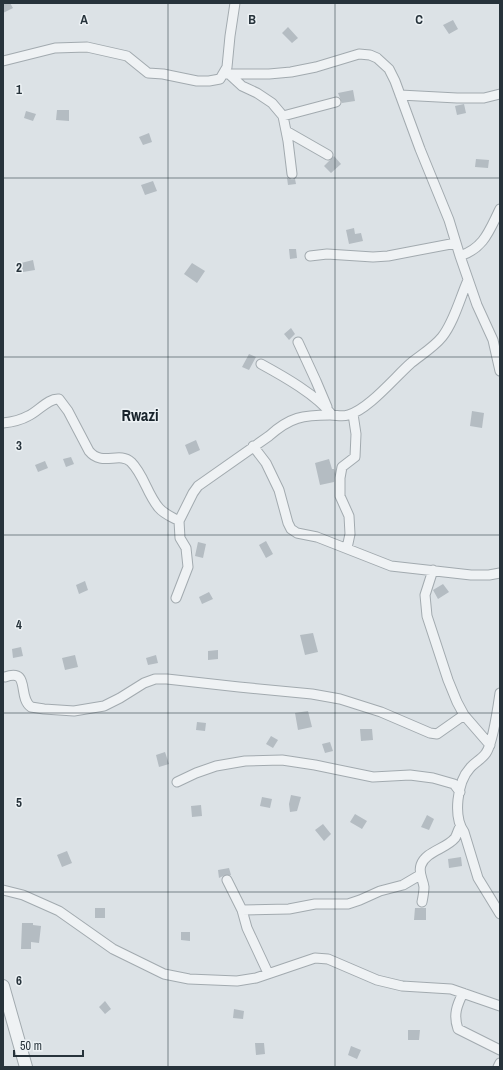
<svg xmlns="http://www.w3.org/2000/svg" width="503" height="1070" font-family="'Archivo Narrow',sans-serif">
	<style>
		.building { fill: #b4bcc2 }
		.lines { fill: none; stroke-linecap: round; stroke-linejoin: round }
		.minor-casing { stroke: #a2aaaf; stroke-width: 11 }
		.tertiary-casing { stroke: #a2aaaf; stroke-width: 14 }
		.minor { stroke: #eff2f4; stroke-width: 9 }
		.tertiary { stroke: #eff2f4; stroke-width: 12 }
		.grid { fill: none; stroke: #27333b; stroke-width: 1; stroke-opacity: 0.55 }
		.labels { text-anchor: middle; dominant-baseline: central; stroke-width: 3; stroke-linejoin: round; paint-order: stroke }
		.quarter-label { font-size: 16px; font-weight: bold; fill: #19242c; stroke: #ecf1f4 }
		.grid-label { font-size: 13px; text-anchor: middle; font-weight: bold; fill: #27333b; stroke: #ecf1f4; stroke-width: 3; stroke-linejoin: round; paint-order: stroke }
	</style>
	<rect width="100%" height="100%" fill="#dce2e6"/>
	<!-- building -->
	<path class="building" d="M3,3H10L13,8L3,13Z
		M453,20L458,29L449,34L443,25Z
		M288,27L298,38L292,43L282,33Z
		M353,90L355,101L342,103L338,93Z
		M464,104L466,113L457,115L455,106Z
		M57,110H69V121L56,120Z
		M26,111L36,114L33,121L24,118Z
		M149,133L152,142L143,145L139,137Z
		M334,156L341,164L331,173L324,166Z
		M476,159L489,160L488,168L475,167Z
		M287,178L292,180L295,179L296,184L288,185Z
		M153,181L157,191L145,195L141,185Z
		M354,228L355,234L361,233L363,241L349,244L346,230Z
		M289,249H296L297,258L290,259Z
		M33,260L35,270L23,272L21,263Z
		M192,263L205,271L197,283L184,274Z
		M291,328L295,334L289,340L284,334Z
		M249,354L256,357L249,370L242,367Z
		M472,411L484,413L482,428L470,426Z
		M196,440L200,450L189,455L185,445Z
		M71,457L74,464L66,467L63,459Z
		M329,459L332,469H334L335,474L334,482L320,485L315,463Z
		M45,461L48,468L38,472L35,465Z
		M266,541L273,554L266,558L259,545Z
		M198,542L206,544L203,558L195,556Z
		M85,581L88,590L79,594L76,585Z
		M443,584L449,592L438,599L433,590Z
		M209,592L213,599L202,604L199,597Z
		M313,633L318,652L305,655L300,635Z
		M21,647L23,656L13,658L12,649Z
		M218,650V659L208,660V651Z
		M75,655L78,667L65,670L62,658Z
		M156,655L158,663L148,665L146,658Z
		M308,711L312,727L298,730L295,713Z
		M197,722L206,723L205,731L196,730Z
		M360,729H372L373,740L361,741Z
		M271,736L278,740L273,748L266,744Z
		M330,742L333,751L325,753L322,744Z
		M165,752L169,764L159,767L156,755Z
		M291,795L301,797L297,811L290,812L289,804Z
		M262,797L272,799L270,808L260,806Z
		M201,805L202,816L192,817L191,806Z
		M355,814L367,821L362,829L350,822Z
		M427,815L434,819L429,830L421,827Z
		M323,824L331,834L324,841L315,830Z
		M67,851L72,863L62,867L57,855Z
		M461,857L462,866L449,868L448,859Z
		M229,868L231,875H225L219,878L218,870Z
		M95,908H105V918H95Z
		M415,908H426V920H414Z
		M22,923H33V925L41,926L39,943L31,942V949H21Z
		M181,932H190V941L181,940Z
		M105,1001L111,1009L105,1014L99,1007Z
		M234,1009L244,1011L243,1019L233,1018Z
		M408,1030H420L419,1040H408Z
		M255,1043H264L265,1054L256,1055Z
		M351,1046L361,1050L357,1059L348,1055Z"/>
	<g class="lines">
		<!-- minor casing -->
		<g class="minor-casing">
			<path id="minor" d="M3,61L55,48L87,47L127,56L148,73L163,74L197,81H209L220,79L227,67L230,36L235,3
				M224,74H269L291,72L316,67L359,54L370,55L377,58L389,69L395,81L420,149L449,220L460,256L477,305L493,340L500,371
				M229,74L242,86L257,93L272,103L283,116L288,141L292,174
				M400,95L457,98H484L500,94
				M283,116L336,102
				M286,131L328,155
				M310,256L327,254L373,257L388,256L456,243
				M460,256C484,248 489,231 500,209
				M298,342L316,381L327,407
				M261,364C283,376 317,395 332,415
				M3,423C12,422 21,420 28,416C38,412 48,398 59,399L68,411L89,451C102,467 119,451 131,462C144,475 147,494 159,508C164,514 172,517 179,521
				M253,446L266,463L279,490L288,523L291,529L297,533L317,537L391,566L471,575H489L500,573
				M347,548L350,534L349,516L340,496V478L342,467L355,457L356,434L353,414
				M433,570L425,595L427,616L448,680L457,702L464,715L490,745
				M176,598L188,567L186,548L180,538L179,521L193,493L198,486L269,436C290,417 303,415 330,415C337,415 342,417 348,415C368,410 395,377 411,363C421,355 434,347 442,337C454,322 460,298 468,280
				M5,677C31,668 17,697 31,707L44,709L74,711L104,706L120,698L144,683L155,679H167L239,687L312,694L340,699L381,712L430,733L437,734L464,715
				M500,693C498,707 493,743 486,753C482,759 474,763 470,768C457,782 453,817 464,832L478,878L500,914
				M177,782L196,773L216,766L245,761L282,760L315,765L373,777L410,775L433,778L454,784L460,792
				M227,880L242,910L247,928L268,973
				M3,890L23,895L59,911L113,949L164,974L189,979L237,981L256,978L315,958L328,959L377,980L402,986L451,989L500,1006
				M422,902C423,897 424,892 424,887C423,879 418,873 421,865C426,851 446,849 455,838C457,835 458,830 460,827
				M242,910L289,909L315,904H348L360,900L380,891L403,885L420,875
				M463,993C457,1005 453,1015 458,1029L500,1050
				M498,1067L500,1063"/>
		</g>
		<!-- tertiary casing -->
		<g class="tertiary-casing">
			<path id="tertiary" d="M3,986L26,1067"/>
		</g>
		<!-- minor -->
		<use href="#minor" class="minor"/>
		<!-- tertiary -->
		<use href="#tertiary" class="tertiary"/>
	</g>
	<!-- grid -->
	<path class="grid" d="M168,3V1067M335,3V1067M3,178H500M3,357H500M3,535H500M3,713H500M3,892H500"/>
	<g class="labels">
		<!-- quarter labels -->
		<g class="quarter-label">
			<text x="140" y="415">Rwazi</text>
		</g>
	</g>
	<g class="grid-label">
		<text x="84" y="24">A</text>
		<text x="252" y="24">B</text>
		<text x="419" y="24">C</text>
		<text x="19" y="94">1</text>
		<text x="19" y="272">2</text>
		<text x="19" y="450">3</text>
		<text x="19" y="629">4</text>
		<text x="19" y="807">5</text>
		<text x="19" y="985">6</text>
	</g>
	<!-- border -->
	<rect width="503" height="1070" fill="none" stroke="#27333b" stroke-width="8"/>
	<!-- scale -->
	<path d="M14 1050v6h69v-6" fill="none" stroke="#27333b" stroke-width="2"/>
	<text x="20" y="1050" font-size="12" fill="#27333b" stroke="#ecf1f4" stroke-width="3" paint-order="stroke">50 m</text>
</svg>
